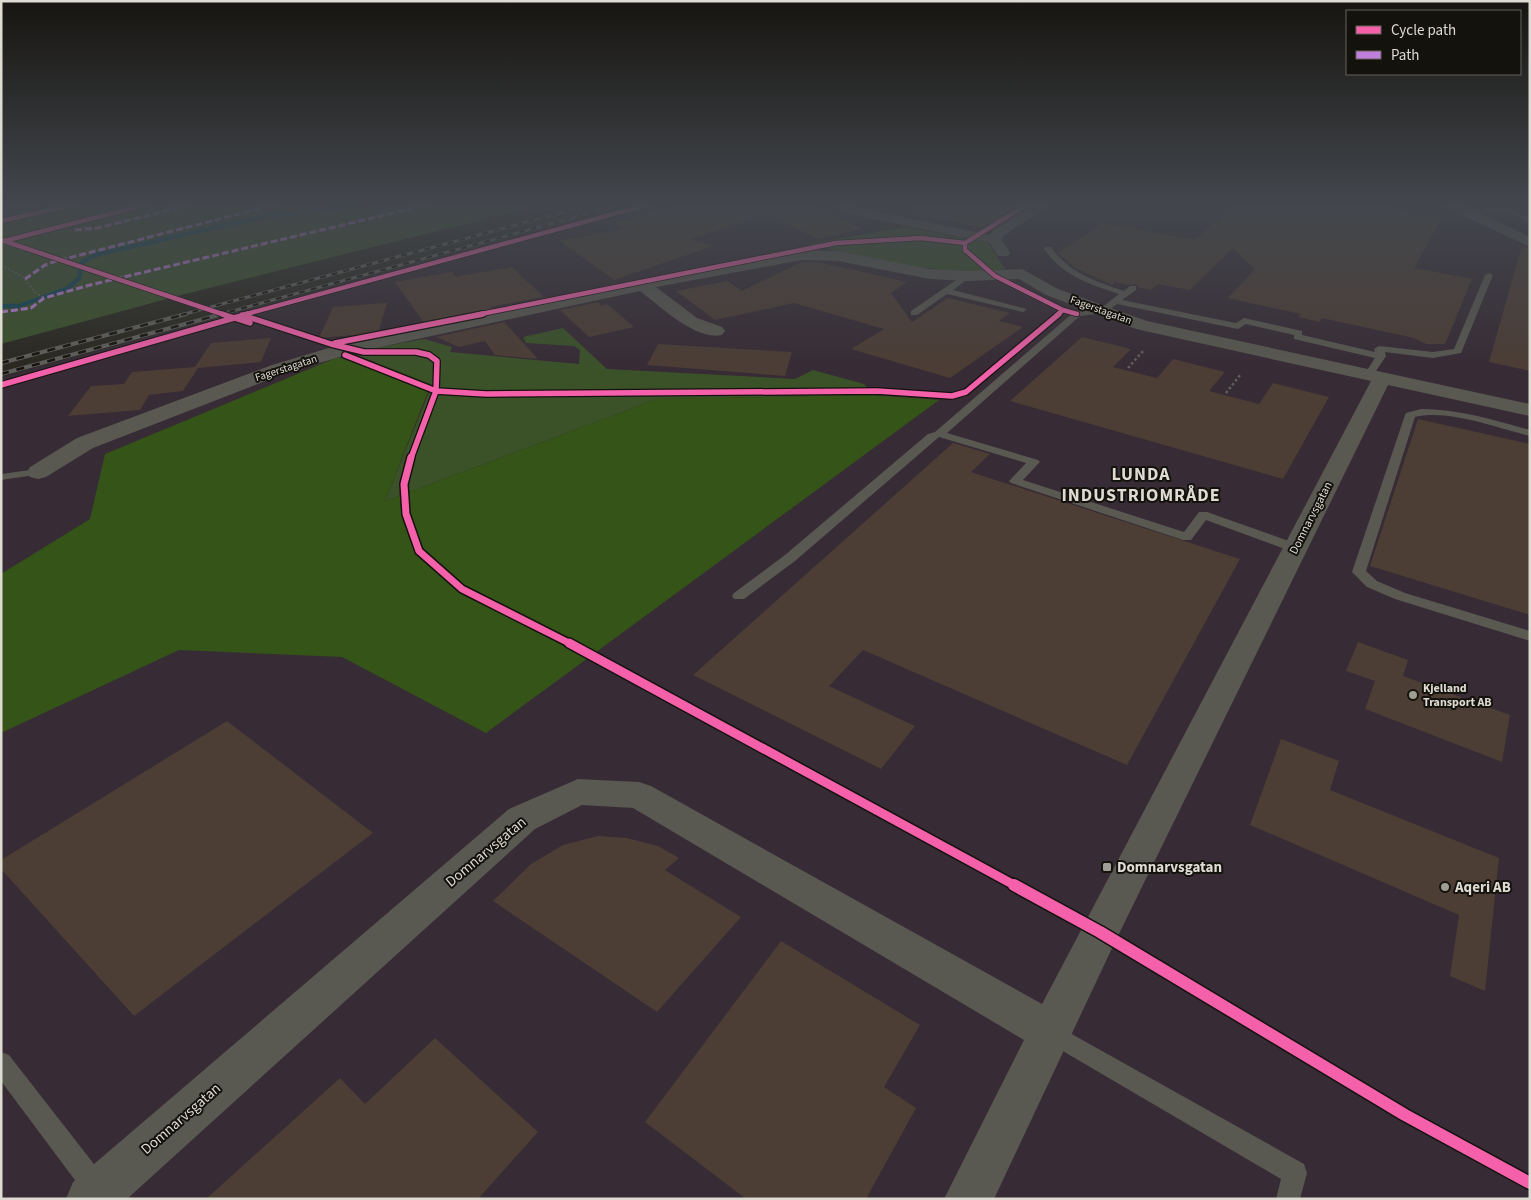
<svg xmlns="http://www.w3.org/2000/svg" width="1531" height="1200" font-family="'Source Sans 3',sans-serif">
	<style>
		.industrial { fill: #372b35 }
		.green { fill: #3b5229 }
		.forest { fill: #355418 }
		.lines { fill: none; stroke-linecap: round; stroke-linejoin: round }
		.stream { stroke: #104654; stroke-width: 4.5 }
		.building { fill: #4c3d35 }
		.path-far1 { stroke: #61605b; stroke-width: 2; stroke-dasharray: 2 2; stroke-linecap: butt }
		.path { stroke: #61605b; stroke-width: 2.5; stroke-dasharray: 2.5 2.5; stroke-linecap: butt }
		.lane { fill: #595851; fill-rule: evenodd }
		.street { fill: #595851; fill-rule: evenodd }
		.secondary { fill: #595851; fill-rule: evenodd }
		.rail-far1-casing { stroke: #605f5a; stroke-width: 3 }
		.rail-casing { stroke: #605f5a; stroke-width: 4 }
		.rail-far1 { stroke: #14120c; stroke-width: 2; stroke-dasharray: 6; stroke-linecap: butt }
		.rail { stroke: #14120c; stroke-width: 2.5; stroke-dasharray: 8; stroke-linecap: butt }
		.quiet { stroke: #c07fdc; stroke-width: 3; stroke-dasharray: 7 3; stroke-linecap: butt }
		.cycleway-far4-casing { stroke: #14120c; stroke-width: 6 }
		.cycleway-far3-casing { stroke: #14120c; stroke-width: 8 }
		.cycleway-far2-casing { stroke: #14120c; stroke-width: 10 }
		.cycleway-far1-casing { stroke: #14120c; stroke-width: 12 }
		.cycleway-casing { stroke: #14120c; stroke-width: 15 }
		.cycleway-far4 { stroke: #f560ab; stroke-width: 4.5 }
		.cycleway-far3 { stroke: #f560ab; stroke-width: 5.5 }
		.cycleway-far2 { stroke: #f560ab; stroke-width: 7 }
		.cycleway-far1 { stroke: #f560ab; stroke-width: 9 }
		.cycleway { stroke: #f560ab; stroke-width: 12 }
		.poi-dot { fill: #9e9c93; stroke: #14120c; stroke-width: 2 }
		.labels { text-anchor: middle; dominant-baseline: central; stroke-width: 4; stroke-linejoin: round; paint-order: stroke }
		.far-street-label { font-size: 11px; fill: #dddbd2; stroke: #14120c }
		.street-label { font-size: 12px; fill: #dddbd2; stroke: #14120c }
		.poi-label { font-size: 12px; font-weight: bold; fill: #dddbd2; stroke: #14120c; text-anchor: start }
		.near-street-label { font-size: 15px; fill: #dddbd2; stroke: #14120c }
		.near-poi-label { font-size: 15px; font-weight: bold; fill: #dddbd2; stroke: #14120c; text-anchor: start }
		.district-label { font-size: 18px; font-weight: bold; letter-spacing: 1px; fill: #dddbd2; stroke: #14120c }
	</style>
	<rect width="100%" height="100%" fill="#29271f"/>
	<!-- industrial -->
	<path class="industrial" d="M632,204H1530V1199H1V377Z"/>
	<!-- green -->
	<path class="green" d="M49,204H545L185,294L1,344V215Z
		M905,227L988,243L1005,269C934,276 877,260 809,244Z
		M563,328L607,369L795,379L813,370L864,384L873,395L657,399L385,501L429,392L431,384L359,356L375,348L424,339L452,347L450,352L579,364L580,350L574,346L526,343L523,337Z"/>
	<!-- forest -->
	<path class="forest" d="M338,357L366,367L375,362L431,384L385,501L657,399L873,395L939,400L486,733L342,657L179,650L1,733V574L90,519L105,454Z"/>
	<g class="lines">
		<!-- stream -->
		<path class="stream" d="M1,306H19L68,288L79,278L82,262L95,255L262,217L371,204"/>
	</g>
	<!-- building -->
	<path class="building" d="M677,204H810L863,229L817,239L768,214L690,239L713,246L614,280L560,241L629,228L613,223Z
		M914,204H1020L985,228L913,214Z
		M1235,204H1397L1393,210L1442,218L1414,268L1472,279L1445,344H1426L1414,338L1322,318L1320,322L1298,317L1301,314L1228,298L1255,269L1233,248L1190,290L1158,284L1151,290L1138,287L1136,284L1128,285L1115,282L1112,285L1075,268L1058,253L1102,223L1195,240Z
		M1522,245L1530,249V371L1489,362Z
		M802,262H818L907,282L891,293L912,322L948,298L1010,313L999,321L1023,327L950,378L851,349L884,329L794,303L715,320L676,291L727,281L742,291Z
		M512,267L544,297L490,307L492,310L425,324L395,282L452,272L455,277Z
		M599,302L600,306L607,304L634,327L589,337L560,310Z
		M387,303L378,333L319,338L333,307Z
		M504,322L538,359L495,355L485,341L459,347L436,337Z
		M1082,337L1131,349L1113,367L1157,378L1173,359L1225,372L1209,391L1259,404L1273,383L1329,397L1283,479L1010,401Z
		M271,338L261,362L198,368L183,391L149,395L140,410L68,416L91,386L124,384L132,372L195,367L211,343Z
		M658,344L792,352L785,376L647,365Z
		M1418,419L1530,444V615L1370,566Z
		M953,443L990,454L971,472L1240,559L1127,765L863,650L829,686L915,726L881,769L693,675Z
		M1358,642L1408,660L1403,676L1510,715L1502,762L1365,709L1375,681L1346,671Z
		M227,721L373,833L134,1016L1,869V860Z
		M1281,739L1339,761L1330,790L1499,858L1485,991L1450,976L1459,915L1250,825Z
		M598,836L627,838L658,846L679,858L665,870L741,917L657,1012L493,901L531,864L563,845Z
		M781,941L920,1025L884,1087L916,1108L866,1199H746L645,1122Z
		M435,1038L538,1132L478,1199H206L340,1078L365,1104Z"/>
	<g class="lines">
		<!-- path-far1 -->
		<path class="path-far1" d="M1,265L23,277L36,293L44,298"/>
		<!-- path -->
		<path class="path" d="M1128,368L1144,350
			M1226,393L1241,374"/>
		<!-- lane -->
		<path class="lane" d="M1463,208H1508L1530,218V223L1507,212L1461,211L1460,210Z
			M1045,247H1051C1069,273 1095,281 1124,291L1130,286H1136V290L1122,300L1236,323L1244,318L1302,331V335L1375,352L1374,349L1379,346L1433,352L1454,349L1485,275L1489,273L1493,275L1461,353L1433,358L1385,352L1386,356L1372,377L1369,378L1364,375L1375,358L1294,339V335L1246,324L1238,329L1117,304L1105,313L1080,316L947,433L1038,460L1040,462L1038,464L1023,480L1184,532L1199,512H1207L1300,545L1301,548L1300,551H1290L1206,520L1191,540H1183L1011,483L1009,481L1011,479L1026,463L939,437L795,561L744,599H734L732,596L734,593L785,555L928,434L935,432L1074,312L1100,309L1119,294C1089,284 1063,276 1044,249Z
			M965,274L972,276L953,290L1027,309L1023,312L947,294L917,315H911V311Z
			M1421,409C1458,409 1494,420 1530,430V436C1496,428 1449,409 1415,417L1366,571L1377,581L1405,593L1530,631V641L1395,599L1367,587L1352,572L1405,415L1406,413Z
			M38,469L42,470L44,472L42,474L1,480V474Z
			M1052,1023L1304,1164L1307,1173L1300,1199H1276L1281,1179L1044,1040L1041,1033L1044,1026Z
			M1,1052L9,1055L104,1177L107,1186L104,1195L95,1198L86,1195L1,1081Z"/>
		<!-- street -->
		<path class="street" d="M834,204H849L859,208L990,235L992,231L1035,204H1051L1003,236L1002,240L1010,253L1008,256H998L990,243L850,214L835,208Z
			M1443,204H1461L1530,237V247L1445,207Z
			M802,250L838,251L930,269L968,271L1022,269L1058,289L1147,321L1530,404V416L1388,385L1114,944L994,1199H944L1024,1040L633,808L582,805L535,829L127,1199H66L73,1182L509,809L578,779L639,782L651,786L1042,1004L1371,381L1136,329L1046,295L1019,279L968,281L930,279L838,261L802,260L656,287L697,318L722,327L725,331L722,335C696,341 660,306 640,291L353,353L286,373L93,448L46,477L38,479L30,477L27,472L30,467L77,438L272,365L342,344L643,280Z"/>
		<!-- secondary -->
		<path class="secondary" d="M18,204H42L40,207L1,216V208Z"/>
		<!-- rail-far1 casing -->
		<g class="rail-far1-casing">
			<path id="rail-far1" d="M181,315L594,204
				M218,315L623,204"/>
		</g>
		<!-- rail casing -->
		<g class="rail-casing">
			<path id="rail" d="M1,363L186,314
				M1,374L222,314"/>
		</g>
		<!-- rail-far1 -->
		<use href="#rail-far1" class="rail-far1"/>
		<!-- rail -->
		<use href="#rail" class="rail"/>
		<!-- quiet -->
		<path class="quiet" d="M75,230L97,228L194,204
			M25,279L45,265L53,262L277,204
			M1,312L31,308L44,298L90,285L431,204"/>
		<!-- cycleway-far4 casing -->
		<g class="cycleway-far4-casing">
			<path id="cycleway-far4" d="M1028,204L965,243V250L995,276L1063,310
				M1,221L76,204
				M1,240L225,315
				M4,241L149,204
				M243,315L650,204
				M476,315L836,243L921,238L965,243
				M1057,315L1063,310L1077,314"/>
		</g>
		<!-- cycleway-far3 casing -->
		<g class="cycleway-far3-casing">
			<path id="cycleway-far3" d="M222,314L250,323
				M242,315L331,344L364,352H416L429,355L437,361L436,391L411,458
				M335,343L483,314
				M345,355L436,391L486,394L877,391L952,396L966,392L1059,314
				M1,385L248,314"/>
		</g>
		<!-- cycleway-far2 casing -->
		<g class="cycleway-far2-casing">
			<path id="cycleway-far2" d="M411,457L404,484L406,514L419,551L462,589L571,644"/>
		</g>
		<!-- cycleway-far1 casing -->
		<g class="cycleway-far1-casing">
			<path id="cycleway-far1" d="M569,643L1016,886"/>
		</g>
		<!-- cycleway casing -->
		<g class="cycleway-casing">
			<path id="cycleway" d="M1014,885L1100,932L1405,1115L1530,1183"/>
		</g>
		<!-- cycleway-far4 -->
		<use href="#cycleway-far4" class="cycleway-far4"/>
		<!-- cycleway-far3 -->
		<use href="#cycleway-far3" class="cycleway-far3"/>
		<!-- cycleway-far2 -->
		<use href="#cycleway-far2" class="cycleway-far2"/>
		<!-- cycleway-far1 -->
		<use href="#cycleway-far1" class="cycleway-far1"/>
		<!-- cycleway -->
		<use href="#cycleway" class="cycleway"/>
	</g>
	<!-- sky -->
	<linearGradient id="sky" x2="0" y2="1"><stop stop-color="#171511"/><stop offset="0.55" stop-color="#43474d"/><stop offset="1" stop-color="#43474d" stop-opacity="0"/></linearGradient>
	<rect width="1531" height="372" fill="url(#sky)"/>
	<!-- markers -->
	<g class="poi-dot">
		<circle cx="1413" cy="695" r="5"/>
		<rect x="1102" y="862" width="10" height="10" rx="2.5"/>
		<circle cx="1445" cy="887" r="5"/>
	</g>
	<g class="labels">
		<!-- far-street labels -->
		<g class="far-street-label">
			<text transform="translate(1101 310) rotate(20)">Fagerstagatan</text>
			<text transform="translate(286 368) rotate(-18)">Fagerstagatan</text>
		</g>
		<!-- street labels -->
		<g class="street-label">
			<text transform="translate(1311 518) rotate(-63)">Domnarvsgatan</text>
		</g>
		<!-- poi labels -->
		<g class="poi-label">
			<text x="1423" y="688">Kjelland<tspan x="1423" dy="14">Transport AB</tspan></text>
		</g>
		<!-- near-street labels -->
		<g class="near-street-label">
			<text transform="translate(486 852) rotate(-40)">Domnarvsgatan</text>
			<text transform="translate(181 1119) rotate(-41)">Domnarvsgatan</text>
		</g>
		<!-- near-poi labels -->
		<g class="near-poi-label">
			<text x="1117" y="867">Domnarvsgatan</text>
			<text x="1455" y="887">Aqeri AB</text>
		</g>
		<!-- district labels -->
		<g class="district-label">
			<text x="1141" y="474">LUNDA<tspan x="1141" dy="21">INDUSTRIOMRÅDE</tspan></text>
		</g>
	</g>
	<!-- border -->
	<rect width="1531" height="1200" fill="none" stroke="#dddbd2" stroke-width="5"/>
	<!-- legend -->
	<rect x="1346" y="10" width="175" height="65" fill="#14120c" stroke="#64625b"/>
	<rect x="1356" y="26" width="25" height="8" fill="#f560ab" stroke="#64625b"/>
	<text x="1391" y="35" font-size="15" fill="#dddbd2">Cycle path</text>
	<rect x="1356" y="51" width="25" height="8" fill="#c07fdc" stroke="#64625b"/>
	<text x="1391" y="60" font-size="15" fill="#dddbd2">Path</text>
</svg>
